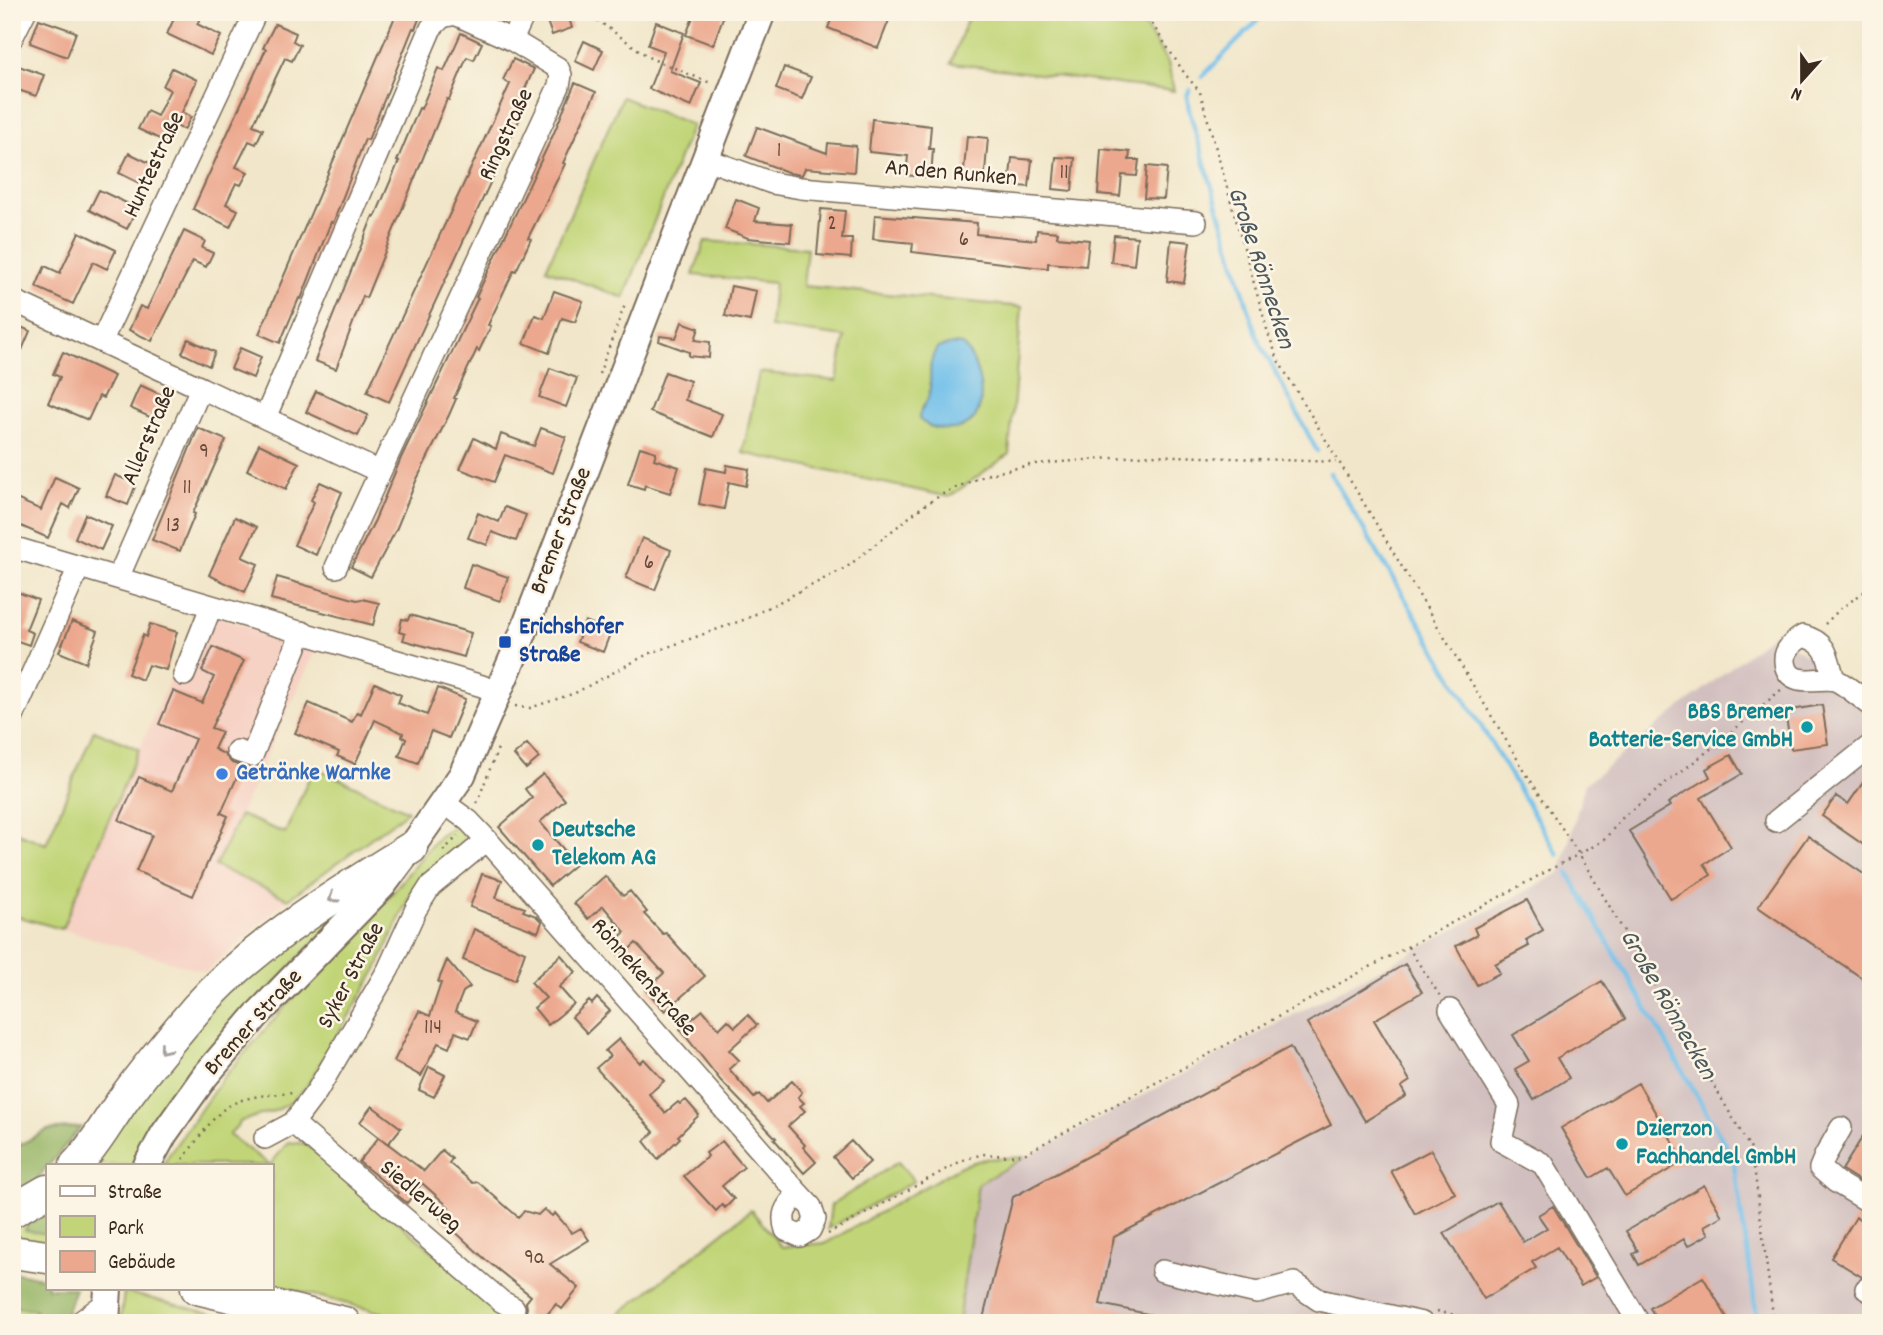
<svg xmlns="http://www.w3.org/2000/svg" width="1883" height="1335" font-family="Dekko,sans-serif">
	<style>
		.built { fill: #f6d2c5 }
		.industrial { fill: #d1bfbf }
		.green { fill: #c1d578; stroke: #7e804b; stroke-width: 2 }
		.forest { fill: #98b668; stroke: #6a7043; stroke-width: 2 }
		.water { fill: #6fbfea; stroke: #557484; stroke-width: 2 }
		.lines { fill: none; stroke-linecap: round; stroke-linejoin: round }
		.stream { stroke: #6fbfea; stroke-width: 4.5 }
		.building { fill: #eca88e }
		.minor-casing { stroke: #7b6c5a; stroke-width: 24 }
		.major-casing { stroke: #7b6c5a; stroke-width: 30 }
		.highway-casing { stroke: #7b6c5a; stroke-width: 35 }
		.path { stroke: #7b6c5a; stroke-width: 2.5; stroke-dasharray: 2 5; stroke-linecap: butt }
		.minor { stroke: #fff; stroke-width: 21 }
		.major { stroke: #fff; stroke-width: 26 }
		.highway { stroke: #fff; stroke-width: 32 }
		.oneway { stroke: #a79f9a }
		.transit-dot { fill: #1a4fb4; stroke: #fcf5e5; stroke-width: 2.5 }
		.culture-dot { fill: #0f9aa8; stroke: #fcf5e5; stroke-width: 2.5 }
		.shop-dot { fill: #3f7fe0; stroke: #fcf5e5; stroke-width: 2.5 }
		.labels { text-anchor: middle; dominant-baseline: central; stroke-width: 5; stroke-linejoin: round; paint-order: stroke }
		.number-label { font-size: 21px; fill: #674a3a }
		.street-label { font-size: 24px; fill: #3b2a1e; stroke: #fcf5e5 }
		.transit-label { font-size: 24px; font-weight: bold; fill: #164399; stroke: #fcf5e5; text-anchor: start }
		.culture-label { font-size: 24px; font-weight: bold; fill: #0d838f; stroke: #fcf5e5; text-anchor: start }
		.shop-label { font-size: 24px; font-weight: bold; fill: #366cbe; stroke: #fcf5e5; text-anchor: start }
		.water-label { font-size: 26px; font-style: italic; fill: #4b575b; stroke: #fcf5e5 }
	</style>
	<rect width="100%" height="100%" fill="#fcf5e5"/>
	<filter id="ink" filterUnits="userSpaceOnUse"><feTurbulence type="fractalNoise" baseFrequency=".0143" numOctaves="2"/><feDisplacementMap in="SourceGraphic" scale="14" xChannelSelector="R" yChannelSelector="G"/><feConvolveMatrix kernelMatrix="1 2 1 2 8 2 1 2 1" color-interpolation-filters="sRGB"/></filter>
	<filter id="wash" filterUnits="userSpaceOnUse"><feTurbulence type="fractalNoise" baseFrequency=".00686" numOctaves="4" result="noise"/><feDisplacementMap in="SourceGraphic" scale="28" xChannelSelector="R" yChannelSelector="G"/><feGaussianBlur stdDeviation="1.57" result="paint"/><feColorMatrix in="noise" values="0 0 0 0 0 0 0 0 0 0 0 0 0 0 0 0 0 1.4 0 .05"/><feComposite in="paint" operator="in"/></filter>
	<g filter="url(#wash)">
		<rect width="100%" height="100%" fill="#f1e6c9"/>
		<!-- built -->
		<path class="built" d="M199,611L317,647L216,866L288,899L206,972L62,929Z"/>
		<!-- industrial -->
		<path class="industrial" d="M1774,633L1871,698V1323H958L978,1183L1560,873L1585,784Z"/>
		<!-- green -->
		<path class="green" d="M970,12H1136L1168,63L1174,91L951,63Z
			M622,97L692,125L624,298L546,269Z
			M705,241L807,248L803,286L1022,307L1009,454L949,497L743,453L759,372L837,381L845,337L770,327L774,283L693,275Z
			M94,730L139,749L62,929L12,915V831L46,844Z
			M314,767L408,811L288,899L215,866L240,815L285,833Z
			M458,824L465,837L460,851L413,888L377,969L307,1086L290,1103L277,1110L241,1121L229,1135L270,1165L288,1142L306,1144L476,1288L520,1323H421L271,1284V1165H163L168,1156L223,1078L303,986L379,909L438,837Z
			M362,890L196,1069L165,1109L131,1165H87L222,994Z
			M1025,1157L978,1184L958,1323H608L751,1210L782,1247L826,1243L961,1166L984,1159Z
			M898,1162L914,1181L828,1229L831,1205Z
			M47,1200L26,1229L47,1234V1244L12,1239V1217Z
			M124,1292L250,1323H120Z
			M12,1306L33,1309L42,1319L38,1323H12Z"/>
		<!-- forest -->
		<path class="forest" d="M81,1127L27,1191L12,1197V1149L47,1130Z
			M47,1208V1234L25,1230L30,1218Z
			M12,1272L47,1279V1288H75L63,1323H38L42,1319L33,1309L12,1306Z"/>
		<!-- water -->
		<path class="water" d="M952,344L963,345C985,371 995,434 943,429C933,428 926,426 919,419C919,410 925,406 928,398C934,378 925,367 937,348Z"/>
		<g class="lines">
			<!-- stream -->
			<path class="stream" d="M1202,77L1266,12
				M1190,90L1187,95L1189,110L1257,337L1317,451
				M1330,473L1558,855
				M1568,873L1733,1158L1758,1323"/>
		</g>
		<g id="blocks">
			<!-- building -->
			<path class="building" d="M177,12H190L201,17L197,24L221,36L211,55L167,34Z
				M397,12H422L415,29L413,28L368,140L365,139L333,223L331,222L301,299L299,298L280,343L259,334Z
				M554,12H567L572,28L552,35L545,16Z
				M695,12H725L713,45L686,35Z
				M834,12H883L891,15L878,48L828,28Z
				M39,19L76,32L67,57L30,43Z
				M656,22L684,33L670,71L701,83L691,107L649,89L664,51L648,45Z
				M275,24L296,33L293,41L300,45L292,61L285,58L253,125L263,129L256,144L249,141L236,167L248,172L241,185L236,183L226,204L238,210L230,227L193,209L266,49L263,48Z
				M461,33L482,43L474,60L467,57L449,100L447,99L366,298L363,296L336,369L315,361L373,216L375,217L399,161H397L419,108L421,109L438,68L444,71Z
				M584,41L603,50L594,70L575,61Z
				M513,59L534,69L519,102L526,105L389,402L367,392L510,84L503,80Z
				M16,65L44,75L36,96L12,88V76Z
				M784,67L811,77L802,99L776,89Z
				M172,68L197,80L182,112L191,117L184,130L176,126L168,143L138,129L147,111L157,116L170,90L163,86Z
				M575,83L596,92L563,163L565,164L528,238L531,239L516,271L514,270L488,325L491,326L479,351L477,349L454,398L456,399L449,415L416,481L396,530L371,577L351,567L375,520L401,458L478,298L476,297L553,135Z
				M872,119L931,126L929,149H933L931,178L906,175L908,156L869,152Z
				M757,127L827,153L828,143L856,146L854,172L805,168L802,175L790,173L746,156Z
				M967,136L988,138L984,183L963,181Z
				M1101,149L1130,152L1129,160H1139L1137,176L1122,175L1120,196L1098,194Z
				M129,153L156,166L147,187L119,173Z
				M1056,157L1075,158L1072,191L1053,189Z
				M1012,158L1032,160L1029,187L1009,185Z
				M1147,166L1167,168L1164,199L1144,198Z
				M99,190L137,208L127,229L89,210Z
				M736,199L759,208L755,221L792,224L790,242L748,238L725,229Z
				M821,209L845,211L842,239H852L851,258L817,255Z
				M875,215L977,223L976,234L1036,240L1037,230L1058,232L1057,237L1089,240L1086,266L1048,263V268L1034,267L912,252L913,243L873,239Z
				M184,231L205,241L202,248L213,253L206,267L193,261L152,341L129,330L140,306L147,309Z
				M79,232L116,250L107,269L93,262L73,304L36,287L45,266L60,273Z
				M1114,235L1137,237L1134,265L1111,262Z
				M1171,240L1190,242L1184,283L1167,281Z
				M731,286L756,291L750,321L725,316Z
				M554,291L583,301L575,322L562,318L549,353L524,343L535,315L544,318Z
				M682,322L699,328L695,340L710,342L709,358L689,356V352L659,341L660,336L676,338Z
				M12,323L30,331L22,350L12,345Z
				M188,339L215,352L209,366L182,353Z
				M240,348L261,357L253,378L231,369Z
				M63,352L114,376L103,398L99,396L88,420L48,403L60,377L53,374Z
				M550,368L577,378L566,407L539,397Z
				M665,372L690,381L685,400L722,414L713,437L650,412Z
				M140,385L164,396L154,419L130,408Z
				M316,391L368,415L358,436L306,412Z
				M198,428L226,440L193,513L195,514L180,551L152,540Z
				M541,428L566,437L553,473L505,455L494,482L460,469L474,438L496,449L501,434L534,446Z
				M259,444L299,463L286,489L247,470Z
				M640,447L656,452L654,459L679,467L670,493L645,485L644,489L628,484Z
				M727,465L749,469L746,486L729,482L724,509L699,504L706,468L726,472Z
				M115,475L136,484L128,505L106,496Z
				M55,477L79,488L70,508L63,504L48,538L12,522V497L41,510Z
				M320,482L342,492L316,555L294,545L314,502L311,500Z
				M505,507L526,515L516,541L492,532L487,545L468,538L478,513L499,522Z
				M85,514L112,526L101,550L75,538Z
				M235,517L257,527L242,557L258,564L245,592L209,575Z
				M642,538L671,550L655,590L626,578Z
				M471,564L508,577L500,601L463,588Z
				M277,577L357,600L362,599L379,603L373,625L271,599Z
				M12,590L38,600L26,630L33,633L29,645L12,639Z
				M410,615L471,633L464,657L403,640L405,634L399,632L402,619L408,620Z
				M72,621L98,631L86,663L59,652Z
				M585,621L611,631L603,652L577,642Z
				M150,624L177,632L166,670L148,665L142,680L128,674L143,635L146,637Z
				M213,647L244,661L211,728L222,732L214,749L224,754L232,763L242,766L221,813L228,816L193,896L136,871L152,835L119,820L139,777L172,791L195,739L159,724L173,691L202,703L214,677L202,671Z
				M375,683L401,695L398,703L427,715L438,688L465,699L449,738L431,731L418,763L399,756L406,739L402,737L403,733L375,720L355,764L337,756L339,752L295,733L309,703L352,722L357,712L361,714Z
				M1822,705L1828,744L1791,749L1785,711Z
				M527,744L539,758L526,769L514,755Z
				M1731,755L1742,774L1701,798L1731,847L1704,864L1711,875L1671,899L1629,831L1670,806L1668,803L1710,777L1706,769Z
				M1871,771V850L1822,816L1836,796L1848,804Z
				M543,774L565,800L540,822L576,864L550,886L499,827L532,798L525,789Z
				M1808,836L1871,879V984L1758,907Z
				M482,874L502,880L496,898L525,908L523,911L536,916L542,922L538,932L470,907Z
				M605,876L623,896L630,891L647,912L644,914L663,934L666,933L705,976L665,1011L646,990L664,973L636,943L623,955L612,944L625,932L603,906L588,919L574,903Z
				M1527,900L1543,930L1526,940L1529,946L1495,964L1500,973L1477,985L1456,946L1477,935L1474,928Z
				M474,929L525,952L515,980L463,960Z
				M561,955L576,972L559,987L574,1004L548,1025L534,1008L546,998L531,982Z
				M447,960L470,987L463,992L455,1012L477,1021L470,1038L455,1032L449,1048L438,1043L421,1076L394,1061L419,1011L430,1016L441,983L438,982Z
				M1405,964L1422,992L1374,1020L1410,1081L1401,1087L1406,1096L1365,1121L1307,1023Z
				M1602,981L1625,1019L1557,1058L1569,1078L1534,1100L1515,1069L1529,1061L1513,1035Z
				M597,998L610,1011L587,1033L572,1017L589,1001L592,1004Z
				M703,1010L719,1029L728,1020L735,1027L748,1015L757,1025L729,1050L739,1060L729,1069L754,1098L759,1094L767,1103L792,1081L802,1092L798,1097L804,1103L800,1106L805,1111L788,1126L805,1145L803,1147L816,1162L804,1173L774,1139L776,1138L721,1081L680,1029Z
				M619,1039L640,1063L644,1059L664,1081L649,1094L665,1113L678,1102L680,1104L686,1100L699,1115L678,1136L680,1138L658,1159L644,1141L654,1132L596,1068L610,1056L605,1051Z
				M1290,1047L1331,1125L1114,1237L1100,1304L1162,1317V1323H982L1013,1197Z
				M429,1067L445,1075L434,1097L419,1090Z
				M1638,1083L1684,1161L1625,1196L1608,1168L1591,1178L1561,1128Z
				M372,1106L401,1128L388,1144L360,1122Z
				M1871,1123V1188L1842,1170Z
				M379,1137L424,1171L442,1150L452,1159L449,1163L473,1183L478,1182L518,1217L524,1211L538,1215L544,1209L552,1216L555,1213L572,1233L581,1228L589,1240L550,1264L579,1288L562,1309L556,1304L540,1323H534L525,1315L527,1308L526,1302L531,1296L486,1260L440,1218L449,1207L422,1183L407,1203L397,1195L398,1193L359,1162Z
				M722,1141L744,1167L722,1186L734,1199L725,1208L722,1205L716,1211L684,1176L708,1156L706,1153Z
				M851,1141L870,1162L852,1178L833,1157Z
				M1431,1150L1455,1193L1415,1214L1391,1171Z
				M1704,1185L1722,1216L1704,1226L1709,1234L1688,1246L1684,1239L1639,1265L1633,1254L1638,1251L1626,1231Z
				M1498,1201L1523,1242L1547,1228L1538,1215L1553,1206L1596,1277L1581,1286L1557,1247L1532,1262L1536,1268L1484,1299L1444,1233Z
				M1856,1217L1871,1226V1277H1862L1831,1258Z
				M1703,1277L1728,1319L1721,1323H1659L1650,1308Z"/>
		</g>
	</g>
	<g filter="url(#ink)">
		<use href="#blocks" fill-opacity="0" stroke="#7b6c5a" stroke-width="2"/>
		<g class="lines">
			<!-- minor casing -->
			<g class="minor-casing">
				<path id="minor" d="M12,38L25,12
					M512,40L525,12
					M706,159L772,183L801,188L1196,222
					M12,300L201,388L118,578
					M102,340L256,12
					M201,388L380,472L336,567
					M265,418L431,28L442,17L455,14L512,40L558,68L561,75L559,86L380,472
					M12,547L482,686L498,693
					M184,675L211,607
					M1834,680C1828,658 1828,642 1803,636C1794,642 1784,649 1785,661C1787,690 1820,676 1835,680C1844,683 1862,699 1871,705
					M12,719L79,567
					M237,751L252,756L302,632
					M444,803L469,821L487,840L798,1193L811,1207L815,1219L810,1230L800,1236L786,1230C780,1212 787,1207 798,1193
					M1776,821L1871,745
					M1450,1010L1509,1105L1501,1141L1543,1164L1639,1323
					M293,1123L501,1301L514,1308
					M1841,1128L1825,1156L1820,1168L1836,1182L1871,1203
					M265,1138L293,1123L317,1091L388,970L416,909L430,887L487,840
					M1162,1271L1257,1293L1294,1283L1319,1300L1422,1323
					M1866,1289L1871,1292
					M79,1323L107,1302"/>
			</g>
			<!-- major casing -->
			<g class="major-casing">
				<path id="major" d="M147,1165L164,1134L205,1076L256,1016L383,885L411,848L462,775L518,646L762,12
					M106,1323L108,1288"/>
			</g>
			<!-- highway casing -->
			<g class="highway-casing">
				<path id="highway" d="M76,1165C96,1145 109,1119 126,1096C148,1066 173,1036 197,1008C256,942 336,895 411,848
					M12,1211L47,1191
					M12,1252L47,1257
					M197,1288L344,1323"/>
			</g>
			<!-- path -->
			<path class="path" d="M586,12L650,58L713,84
				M1144,12L1185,74L1200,92L1268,333L1279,362L1527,775L1579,854L1752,1151L1774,1323
				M599,374L626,302
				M1825,624L1840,609L1871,587
				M515,706L530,708L575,693L648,654L746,619L847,567L923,506L948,491L989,474L1035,464L1151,455L1336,462
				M477,803L498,748
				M443,851L458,836
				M1408,947L1440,996
				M179,1165C190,1150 210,1120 224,1109C243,1095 270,1095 293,1093
				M828,1234L963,1160L983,1154L1010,1156L1026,1153L1603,841L1624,816L1717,744L1782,689
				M1437,1311L1492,1323"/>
			<!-- minor -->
			<use href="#minor" class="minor"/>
			<!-- major -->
			<use href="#major" class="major"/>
			<!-- highway -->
			<use href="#highway" class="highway"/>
		</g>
		<!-- one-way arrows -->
		<defs><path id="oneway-chevron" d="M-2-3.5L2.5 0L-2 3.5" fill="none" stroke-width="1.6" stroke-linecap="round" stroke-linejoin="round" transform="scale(1.75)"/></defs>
		<g class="oneway">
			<use href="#oneway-chevron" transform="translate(333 898) rotate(145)"/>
			<use href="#oneway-chevron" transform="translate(164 1049) rotate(129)"/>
		</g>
	</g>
	<!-- markers -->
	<rect class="transit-dot" x="498" y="635" width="14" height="14" rx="3.5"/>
	<g class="culture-dot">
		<circle cx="1807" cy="727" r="7"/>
		<circle cx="538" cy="845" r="7"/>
		<circle cx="1622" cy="1144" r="7"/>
	</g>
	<circle class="shop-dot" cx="222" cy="774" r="7"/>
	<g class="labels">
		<!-- number labels -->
		<g class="number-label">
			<text x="779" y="152">1</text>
			<text x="1064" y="174">11</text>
			<text x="832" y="225">2</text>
			<text x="964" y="241">6</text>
			<text x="204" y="453">9</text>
			<text x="187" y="489">11</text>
			<text x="173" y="527">13</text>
			<text x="649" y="564">6</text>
			<text x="433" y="1029">114</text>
			<text x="534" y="1259">9a</text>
		</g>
		<!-- street labels -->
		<g class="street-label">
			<text transform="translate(507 135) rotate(-65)">Ringstraße</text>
			<text transform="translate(155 165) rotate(-65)">Huntestraße</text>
			<text transform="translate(951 174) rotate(5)">An den Runken</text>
			<text transform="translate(150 436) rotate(-67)">Allerstraße</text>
			<text transform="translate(562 531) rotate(-69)">Bremer Straße</text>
			<text transform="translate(352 976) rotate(-62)">Syker Straße</text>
			<text transform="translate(643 978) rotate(49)">Rönnekenstraße</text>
			<text transform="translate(254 1023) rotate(-48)">Bremer Straße</text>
			<text transform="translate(420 1197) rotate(40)">Siedlerweg</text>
		</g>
		<!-- transit labels -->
		<g class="transit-label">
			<text x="519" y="628">Erichshofer<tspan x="519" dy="28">Straße</tspan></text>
		</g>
		<!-- culture labels -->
		<g class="culture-label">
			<text x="1793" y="713" text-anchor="end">BBS Bremer<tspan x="1793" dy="28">Batterie-Service GmbH</tspan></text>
			<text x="552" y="831">Deutsche<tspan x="552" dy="28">Telekom AG</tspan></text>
			<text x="1636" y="1130">Dzierzon<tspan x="1636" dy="28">Fachhandel GmbH</tspan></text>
		</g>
		<!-- shop labels -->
		<g class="shop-label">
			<text x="236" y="774">Getränke Warnke</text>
		</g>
		<!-- water labels -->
		<g class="water-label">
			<text transform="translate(1260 268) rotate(72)">Große Rönnecken</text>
			<text transform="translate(1667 1005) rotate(60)">Große Rönnecken</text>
		</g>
	</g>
	<!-- margin -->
	<rect width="1883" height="1335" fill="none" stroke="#fcf5e5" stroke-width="42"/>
	<!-- legend -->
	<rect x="46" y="1164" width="228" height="126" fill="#fcf5e5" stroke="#afa495" stroke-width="2"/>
	<rect x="60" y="1186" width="35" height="10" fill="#ffffff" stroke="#afa495" stroke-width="2"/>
	<text x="108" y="1198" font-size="21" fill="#3b2a1e">Straße</text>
	<rect x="60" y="1216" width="35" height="21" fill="#c1d578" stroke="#afa495" stroke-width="2"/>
	<text x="108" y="1234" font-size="21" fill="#3b2a1e">Park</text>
	<rect x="60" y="1251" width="35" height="21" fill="#eca88e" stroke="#afa495" stroke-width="2"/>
	<text x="108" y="1268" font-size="21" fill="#3b2a1e">Gebäude</text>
	<!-- north arrow -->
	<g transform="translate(1802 80) rotate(201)" stroke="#fcf5e5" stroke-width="5" paint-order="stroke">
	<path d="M0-5L12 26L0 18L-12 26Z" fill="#3b2a1e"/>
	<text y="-10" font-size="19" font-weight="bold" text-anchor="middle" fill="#3b2a1e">N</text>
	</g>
</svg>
